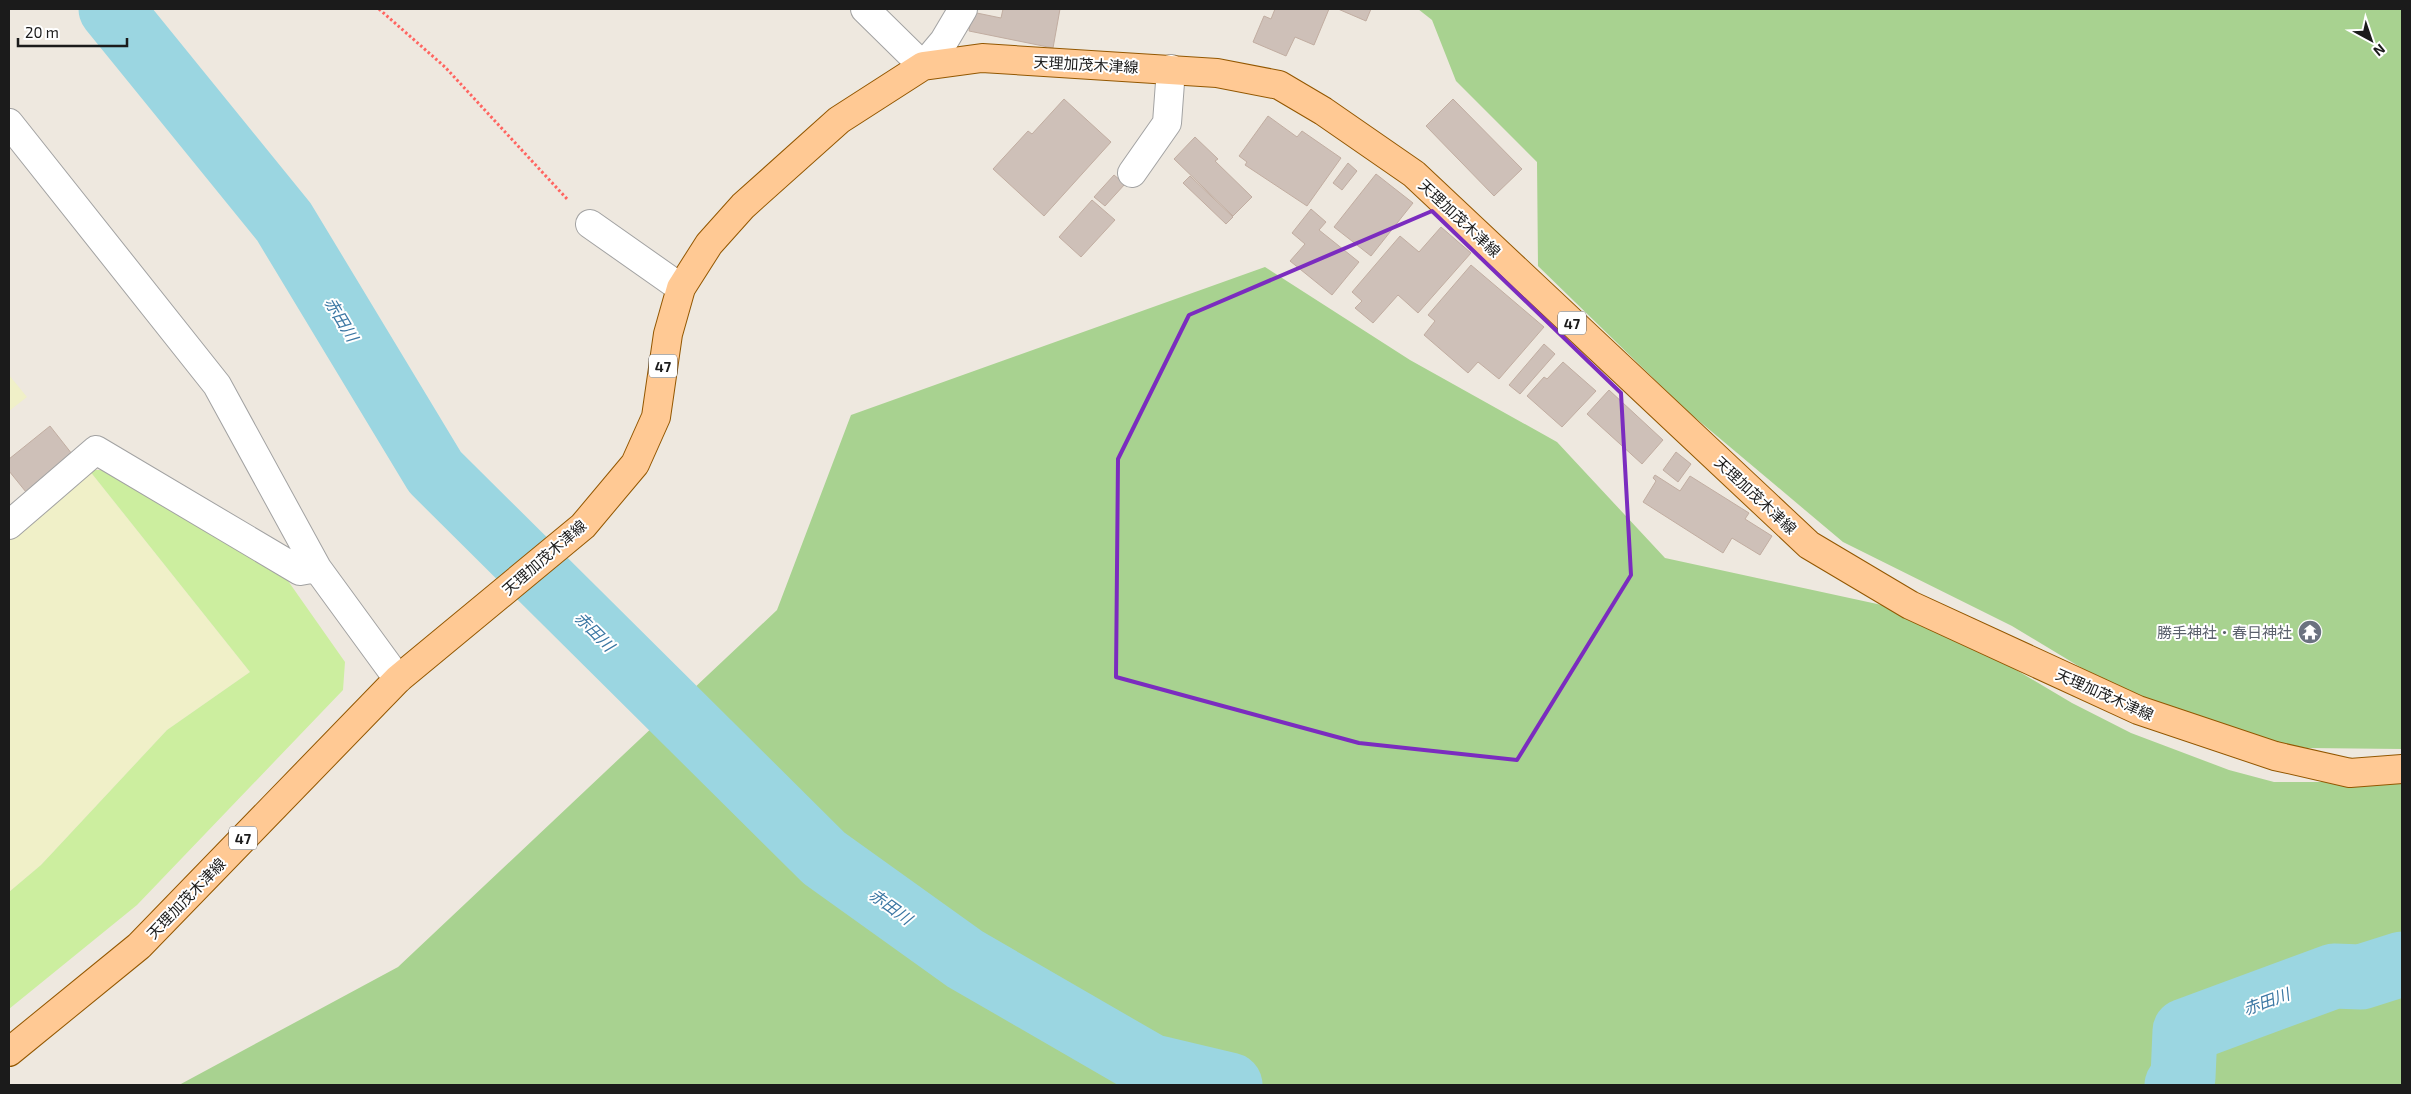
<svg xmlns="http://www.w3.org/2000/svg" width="2411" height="1094" font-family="'Exo 2','Noto Sans JP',sans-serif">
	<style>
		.farmland { fill: #f0f0c8 }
		.grass { fill: #ccee9f }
		.forest { fill: #a8d290 }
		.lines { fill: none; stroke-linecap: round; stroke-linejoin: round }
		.river { stroke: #9bd6e1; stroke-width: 65 }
		.building { fill: #cec0b8; stroke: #c1ada1 }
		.street-casing { stroke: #a2a2a2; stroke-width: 30 }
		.primary-casing { stroke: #935700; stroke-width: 30 }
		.path { stroke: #ff6460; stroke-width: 3; stroke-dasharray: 2.5 2.5; stroke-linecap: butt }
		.street { stroke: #fff; stroke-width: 28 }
		.primary { stroke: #ffc994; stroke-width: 28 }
		.marked { fill: none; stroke: #7b2cbf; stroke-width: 4; stroke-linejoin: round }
		.labels { text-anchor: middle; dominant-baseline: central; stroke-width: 4; stroke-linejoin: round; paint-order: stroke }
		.shield { fill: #fff; stroke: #5f5f5f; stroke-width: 1 }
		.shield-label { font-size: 14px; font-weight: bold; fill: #1b1b1b }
		.street-label { font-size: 15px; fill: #1b1b1b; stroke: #fff }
		.worship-label { font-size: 15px; fill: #5b616d; stroke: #fff; text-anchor: end }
		.water-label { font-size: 16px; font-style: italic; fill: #3b77a3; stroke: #fff }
	</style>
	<rect width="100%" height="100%" fill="#eee8df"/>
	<!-- farmland -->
	<path class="farmland" d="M9,375L27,397L9,411Z
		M89,470L250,672L167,730L41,865L9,892V538Z"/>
	<!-- grass -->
	<path class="grass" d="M89,470H105L286,578L345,662L343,690L137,905L9,1009V892L41,865L167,730L250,672Z"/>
	<!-- forest -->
	<path class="forest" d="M1418,9H2402V749L2307,748L2246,741L2100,679L2012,626L1843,542L1686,410L1538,266L1537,162L1456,81L1432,20Z
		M1265,267L1410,360L1557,442L1665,558L1891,607L2001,661L2072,703L2131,733L2229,770L2274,782H2402V1085H179L398,967L777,610L851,415Z"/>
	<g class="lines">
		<!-- river -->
		<path class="river" d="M111,9L284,222L435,472L824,858L965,959L1150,1066L1230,1085
			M2177,1085L2183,1077L2185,1031L2334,976L2361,977L2402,964"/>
	</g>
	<!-- building -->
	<path class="building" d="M1003,9H1060L1053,48L969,31L972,12L1001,18Z
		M1275,9H1329L1314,45L1295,37L1286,56L1253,42L1264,16L1271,19Z
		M1338,9H1371L1366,21Z
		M1064,99L1111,142L1044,216L993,169L1028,131L1032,134Z
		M1453,99L1522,169L1494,196L1426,126Z
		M1268,116L1297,137L1302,131L1341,158L1307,206L1245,165L1247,162L1239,156Z
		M1195,137L1218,159L1215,161L1252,197L1233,216L1174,159Z
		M1348,163L1357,171L1342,190L1333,183Z
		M1376,174L1413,203L1371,256L1334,227Z
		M1114,175L1125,184L1105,206L1094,197Z
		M1190,176L1233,217L1226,224L1183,183Z
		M1092,200L1115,220L1081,257L1059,237Z
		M1311,209L1326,222L1319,230L1359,262L1332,295L1290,261L1305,244L1292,233Z
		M1441,227L1471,253L1418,313L1398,295L1373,323L1355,308L1362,301L1352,292L1400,236L1419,252Z
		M1471,265L1544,327L1499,379L1478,362L1468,373L1424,335L1435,321L1428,315Z
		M1544,344L1555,354L1520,394L1509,385Z
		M1563,362L1596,391L1562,427L1527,396L1544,377L1547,379Z
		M1609,390L1663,440L1642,464L1587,414Z
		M50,426L72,454L26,492L9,471V459Z
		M1676,452L1691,464L1678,482L1663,470Z
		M1655,475L1680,491L1690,476L1749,513L1745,519L1772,536L1760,555L1732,538L1723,553L1643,502L1656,481L1653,478Z"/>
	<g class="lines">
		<!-- street casing -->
		<g class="street-casing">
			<path id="street" d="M865,9L923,66L944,41L963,9
				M9,123L217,385L317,568L398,679
				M1132,173L1167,123L1171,69
				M590,224L681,288
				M9,525L96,450L300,571L317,568"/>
		</g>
		<!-- primary casing -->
		<g class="primary-casing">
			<path id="primary" d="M9,1052L139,946L398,679L583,526L635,464L656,417L668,334L681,288L709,244L743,206L839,120L923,66L982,58L1217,73L1279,85L1323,111L1414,174L1809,545L1910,605L2138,710L2275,756L2350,773L2402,769"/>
		</g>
		<!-- path -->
		<path class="path" d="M379,9L445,67L568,200"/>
		<!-- street -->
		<use href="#street" class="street"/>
		<!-- primary -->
		<use href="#primary" class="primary"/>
	</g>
	<!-- marked area -->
	<path class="marked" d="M1432,211L1621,393L1631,575L1517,760L1359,743L1116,677L1118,459L1189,315Z"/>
	<!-- icons -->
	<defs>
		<g id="temple-disc" transform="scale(1.25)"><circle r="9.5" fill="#6b7280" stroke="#fff"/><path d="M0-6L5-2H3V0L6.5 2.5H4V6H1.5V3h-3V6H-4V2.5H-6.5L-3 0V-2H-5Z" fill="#fff"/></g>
	</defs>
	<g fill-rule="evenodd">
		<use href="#temple-disc" x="2310" y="632"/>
	</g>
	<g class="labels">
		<!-- shield labels -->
		<g class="shield">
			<rect x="1558" y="311.5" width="28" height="23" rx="4"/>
			<rect x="649" y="354.5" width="28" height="23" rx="4"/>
			<rect x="229" y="826.5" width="28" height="23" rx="4"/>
		</g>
		<g class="shield-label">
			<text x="1572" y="323">47</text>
			<text x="663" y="366">47</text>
			<text x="243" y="838">47</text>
		</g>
		<!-- street labels -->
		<g class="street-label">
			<text transform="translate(1086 64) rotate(3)">天理加茂木津線</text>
			<text transform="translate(1460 218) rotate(43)">天理加茂木津線</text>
			<text transform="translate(1756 495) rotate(43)">天理加茂木津線</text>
			<text transform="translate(544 557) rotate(-41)">天理加茂木津線</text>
			<text transform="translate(2105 694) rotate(24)">天理加茂木津線</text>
			<text transform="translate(186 898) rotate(-46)">天理加茂木津線</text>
		</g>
		<!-- worship labels -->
		<g class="worship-label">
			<text x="2292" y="632">勝手神社・春日神社</text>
		</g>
		<!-- water labels -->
		<g class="water-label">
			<text transform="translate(342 319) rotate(59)">赤田川</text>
			<text transform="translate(595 631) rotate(45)">赤田川</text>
			<text transform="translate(891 906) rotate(36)">赤田川</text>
			<text transform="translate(2266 1001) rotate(-20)">赤田川</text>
		</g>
	</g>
	<!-- border -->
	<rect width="2411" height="1094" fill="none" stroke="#1b1b1b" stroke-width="20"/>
	<!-- north arrow -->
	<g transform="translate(2371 40) rotate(140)" stroke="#ffffff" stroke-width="4" paint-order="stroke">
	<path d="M0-4L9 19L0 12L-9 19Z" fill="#1b1b1b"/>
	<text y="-8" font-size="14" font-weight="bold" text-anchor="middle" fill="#1b1b1b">N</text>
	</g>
	<!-- scale -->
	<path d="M18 38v8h109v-8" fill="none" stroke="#1b1b1b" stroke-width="2.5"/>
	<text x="25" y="38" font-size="15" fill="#1b1b1b" stroke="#ffffff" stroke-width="4" paint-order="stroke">20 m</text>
</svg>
